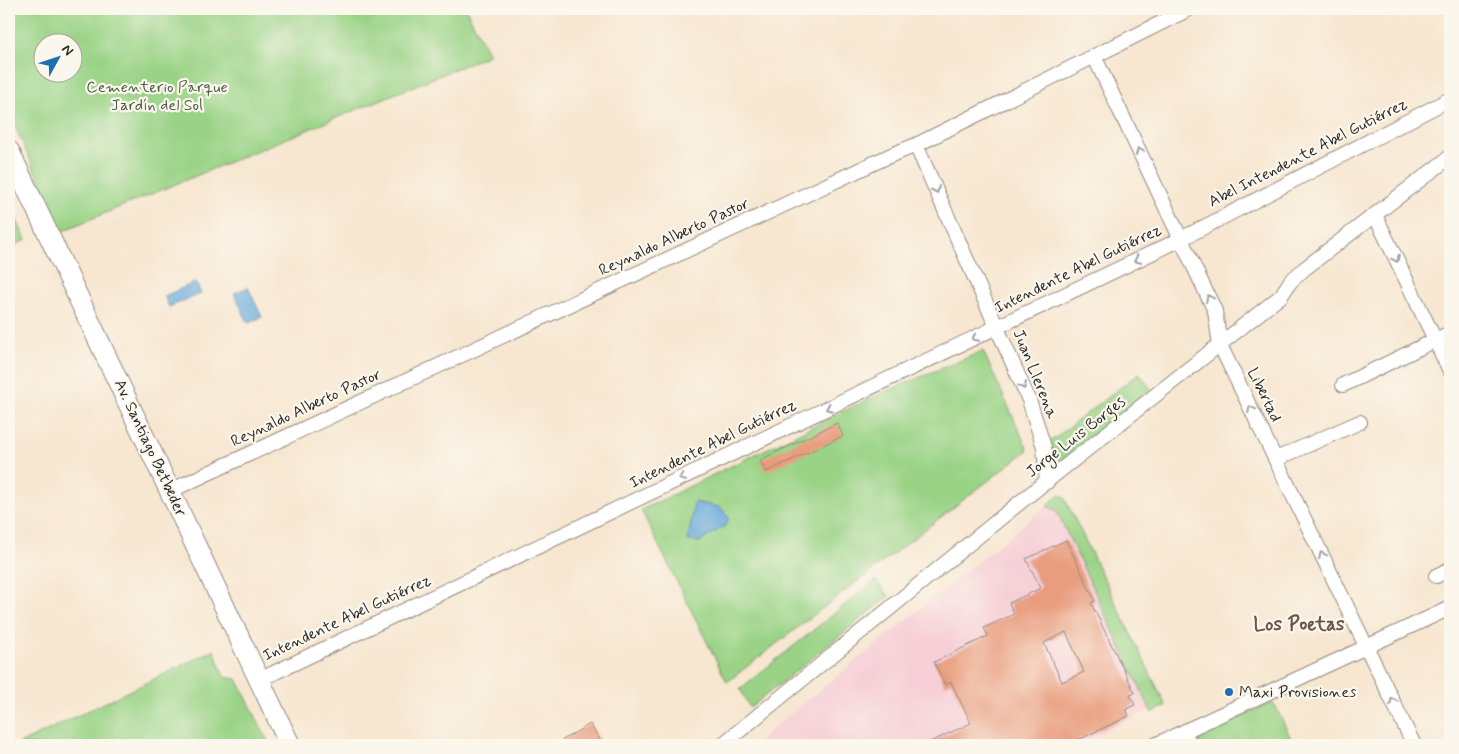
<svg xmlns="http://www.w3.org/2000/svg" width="1459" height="754" font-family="Mynerve,sans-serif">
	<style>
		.built { fill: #f6cfd7 }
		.green { fill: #9ad386; stroke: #627f58; fill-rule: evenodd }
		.water { fill: #66a9db; stroke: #486a83 }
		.building { fill: #e99d7f; fill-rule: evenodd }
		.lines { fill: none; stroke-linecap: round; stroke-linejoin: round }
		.minor-casing { stroke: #91887e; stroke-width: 16 }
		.secondary-casing { stroke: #91887e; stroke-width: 22 }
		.minor { stroke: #fff; stroke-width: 14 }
		.secondary { stroke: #fff; stroke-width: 20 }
		.oneway { stroke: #a0a0a0 }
		.poi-dot { fill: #1f6fb2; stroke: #fbf7ec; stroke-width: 2 }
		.labels { text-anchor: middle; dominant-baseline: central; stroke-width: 4.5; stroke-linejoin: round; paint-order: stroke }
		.park-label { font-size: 16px; fill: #4c5d46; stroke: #fbf7ec }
		.street-label { font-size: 16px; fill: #2b2b2b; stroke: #fbf7ec }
		.poi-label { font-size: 16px; fill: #2b2b2b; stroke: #fbf7ec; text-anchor: start }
		.quarter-label { font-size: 19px; font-weight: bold; fill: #6e5348; stroke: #fbf7ec }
	</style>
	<rect width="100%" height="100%" fill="#fbf7ec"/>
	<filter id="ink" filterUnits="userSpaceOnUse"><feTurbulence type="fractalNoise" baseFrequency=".02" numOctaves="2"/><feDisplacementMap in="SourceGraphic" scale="10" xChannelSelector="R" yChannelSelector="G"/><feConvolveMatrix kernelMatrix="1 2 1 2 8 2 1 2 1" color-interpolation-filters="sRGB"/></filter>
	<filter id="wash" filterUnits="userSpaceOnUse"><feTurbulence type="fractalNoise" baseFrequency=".0096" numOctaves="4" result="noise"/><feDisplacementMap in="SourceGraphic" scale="20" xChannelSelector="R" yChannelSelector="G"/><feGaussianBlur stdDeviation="1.12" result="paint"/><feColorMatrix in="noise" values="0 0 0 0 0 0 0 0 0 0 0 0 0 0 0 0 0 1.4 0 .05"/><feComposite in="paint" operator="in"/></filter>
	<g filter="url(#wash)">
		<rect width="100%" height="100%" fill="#f7e6d0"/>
		<!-- built -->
		<path class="built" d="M1047,506L1056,510L1151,709L1075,745H759L762,737Z"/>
		<!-- green -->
		<path class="green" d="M9,9H466L489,55L62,231L9,113ZM72,42V72H42V42Z
			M9,204L26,240L9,248Z
			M983,351L1028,450L727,682L641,510L875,396Z
			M1139,373L1151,389L1061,462L1051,448L1050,442Z
			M1058,495L1064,497L1166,706L1152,713L1056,510L1047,506Z
			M876,580L889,596L750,708L740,689Z
			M214,650L224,677L237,679L270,745H17Z
			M1271,703L1275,705L1294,745H1199V737Z"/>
		<!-- water -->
		<path class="water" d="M196,282L201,294L169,307L164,296Z
			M248,287L262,317L248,323L234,293Z
			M694,502L720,507L729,518L726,525L700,542L688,541Z"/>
		<g id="blocks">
			<!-- building -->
			<path class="building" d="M837,423L843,436L766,472L760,460Z
				M1066,540L1095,601L1091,603L1135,693L1130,695L1135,705L1126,709L1129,716L1078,740L1080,745H924L971,723L951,682L945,685L934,662L988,636L984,628L1014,614L1009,603L1041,588L1026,559ZM1066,632L1084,672L1062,682L1044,643Z
				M590,724L603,745H554Z"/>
		</g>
	</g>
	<g filter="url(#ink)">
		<use href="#blocks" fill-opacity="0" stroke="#91887e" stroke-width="1"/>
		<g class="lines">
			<!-- minor casing -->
			<g class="minor-casing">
				<path id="minor" d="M1094,56L1215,311L1220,345L1414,745
					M916,145L1029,400L1044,447L1047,482
					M1375,215L1450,371
					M1343,385L1450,333
					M1276,459L1360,422
					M170,491L889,156L916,145L1189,9
					M1436,576L1450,569
					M259,680L1181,239L1450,99
					M1184,732L1190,745
					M722,745L1024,499L1281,296L1290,282L1304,269L1450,157
					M1155,745L1450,608"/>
			</g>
			<!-- secondary casing -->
			<g class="secondary-casing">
				<path id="secondary" d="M9,151L290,745"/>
			</g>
			<!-- minor -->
			<use href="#minor" class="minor"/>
			<!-- secondary -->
			<use href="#secondary" class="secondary"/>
		</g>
		<!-- one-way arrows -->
		<defs><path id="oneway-chevron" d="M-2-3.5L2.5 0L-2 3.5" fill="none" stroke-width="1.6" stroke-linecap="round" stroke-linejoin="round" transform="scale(1.25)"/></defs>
		<g class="oneway">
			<use href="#oneway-chevron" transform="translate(1139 151) rotate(-115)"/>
			<use href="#oneway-chevron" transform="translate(936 190) rotate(66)"/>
			<use href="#oneway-chevron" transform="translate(1396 259) rotate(64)"/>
			<use href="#oneway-chevron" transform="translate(1137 260) rotate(154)"/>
			<use href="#oneway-chevron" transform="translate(1209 298) rotate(-115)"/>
			<use href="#oneway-chevron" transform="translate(975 338) rotate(154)"/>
			<use href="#oneway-chevron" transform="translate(1023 386) rotate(66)"/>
			<use href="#oneway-chevron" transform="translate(829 408) rotate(155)"/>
			<use href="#oneway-chevron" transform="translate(1251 409) rotate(-116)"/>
			<use href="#oneway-chevron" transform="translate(682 478) rotate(154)"/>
			<use href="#oneway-chevron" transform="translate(1322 555) rotate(-116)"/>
			<use href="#oneway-chevron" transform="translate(1393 701) rotate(-116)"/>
		</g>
	</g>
	<!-- markers -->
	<circle class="poi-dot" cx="1229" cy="692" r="5"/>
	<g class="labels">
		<!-- park labels -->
		<g class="park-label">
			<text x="157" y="87">Cementerio Parque<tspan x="157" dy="18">Jardín del Sol</tspan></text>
		</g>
		<!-- street labels -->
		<g class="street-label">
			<text transform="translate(1308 153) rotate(-27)">Abel Intendente Abel Gutiérrez</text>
			<text transform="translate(674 237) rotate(-25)">Reynaldo Alberto Pastor</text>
			<text transform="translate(1078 269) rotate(-26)">Intendente Abel Gutiérrez</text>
			<text transform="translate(1035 374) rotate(68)">Juan Llerena</text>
			<text transform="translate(1264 395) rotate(64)">Libertad</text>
			<text transform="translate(306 408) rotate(-25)">Reynaldo Alberto Pastor</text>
			<text transform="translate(1076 437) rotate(-38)">Jorge Luis Borges</text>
			<text transform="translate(713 444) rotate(-26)">Intendente Abel Gutiérrez</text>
			<text transform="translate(150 448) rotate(65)">Av. Santiago Betbeder</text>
			<text transform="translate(347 618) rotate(-25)">Intendente Abel Gutiérrez</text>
		</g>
		<!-- poi labels -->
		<g class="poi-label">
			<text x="1239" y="692">Maxi Provisiones</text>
		</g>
		<!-- quarter labels -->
		<g class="quarter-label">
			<text x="1299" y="624">Los Poetas</text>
		</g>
	</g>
	<!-- margin -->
	<rect width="1459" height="754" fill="none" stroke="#fbf7ec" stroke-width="30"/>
	<!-- north arrow -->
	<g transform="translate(58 58) rotate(50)"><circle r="24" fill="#fbf7ec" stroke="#a8a59f"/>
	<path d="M0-4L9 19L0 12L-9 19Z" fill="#1f6fb2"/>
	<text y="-8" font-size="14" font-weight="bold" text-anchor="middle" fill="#2b2b2b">N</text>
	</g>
</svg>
